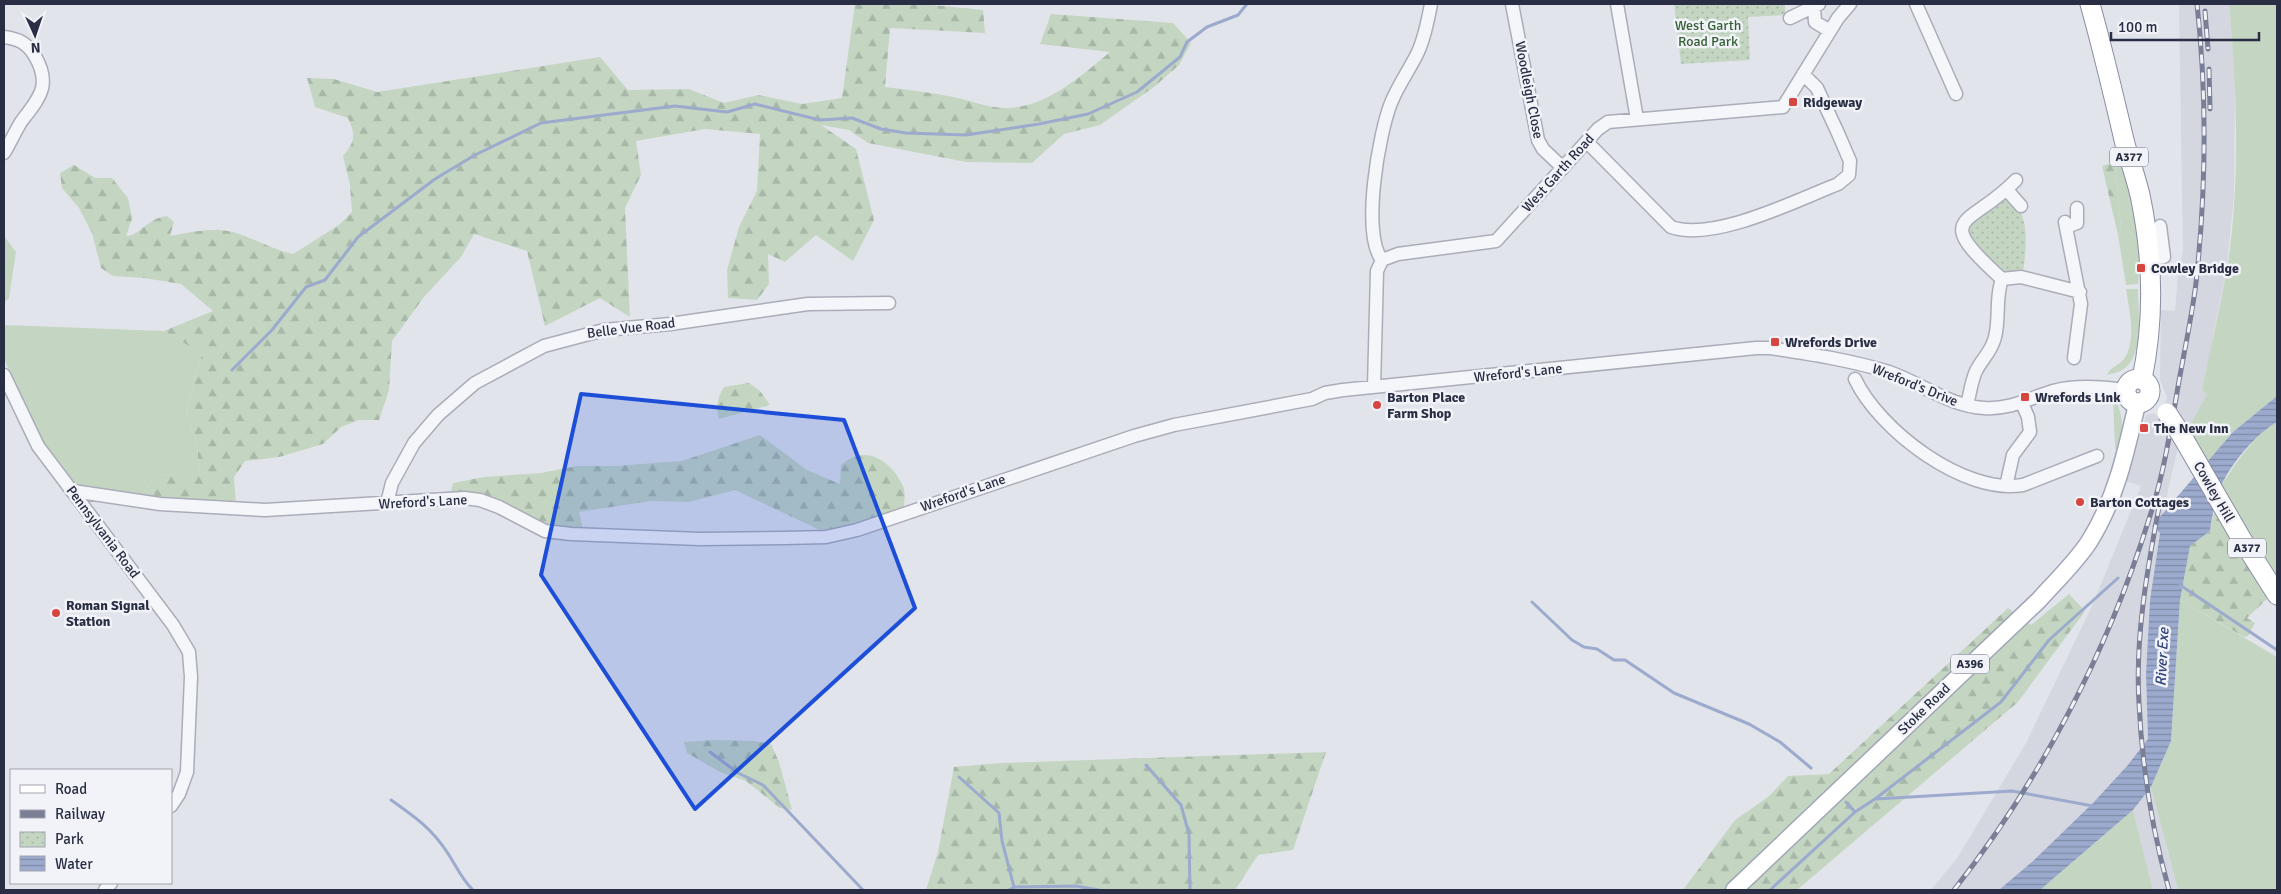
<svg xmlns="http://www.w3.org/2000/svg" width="2281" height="894" font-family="Signika,sans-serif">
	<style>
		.built { fill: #d4d6e0 }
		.green { fill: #c4d6c2 }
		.forest { fill: url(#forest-firs) }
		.park { fill: url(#park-dots) }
		.water { fill: url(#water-rules) }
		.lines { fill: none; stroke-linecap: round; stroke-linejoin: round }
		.stream { stroke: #9baacd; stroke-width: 3 }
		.minor-casing { stroke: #aaadb9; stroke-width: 15 }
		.major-casing { stroke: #a0a5b8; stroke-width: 19 }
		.highway-casing { stroke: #888ea3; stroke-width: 21 }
		.minor { stroke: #f5f6f9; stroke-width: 12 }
		.major { stroke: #fff; stroke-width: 16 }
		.highway { stroke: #fff; stroke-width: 19 }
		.rail-casing { stroke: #7a7f96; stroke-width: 5 }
		.rail { stroke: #f2f3f8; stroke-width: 3; stroke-dasharray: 9; stroke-linecap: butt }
		.highway-bridge-casing { stroke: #888ea3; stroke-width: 21; stroke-linecap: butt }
		.highway-bridge { stroke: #fff; stroke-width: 19 }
		.marked { fill: #1d4ed8; fill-opacity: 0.2; stroke: #1d4ed8; stroke-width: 4; stroke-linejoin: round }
		.poi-dot { fill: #d74540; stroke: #f2f3f8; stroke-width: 2 }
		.labels { text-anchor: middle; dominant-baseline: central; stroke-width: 5; stroke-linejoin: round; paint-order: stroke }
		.shield { fill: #f2f3f8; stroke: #65697a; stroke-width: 1 }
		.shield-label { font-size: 12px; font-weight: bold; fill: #292e44 }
		.park-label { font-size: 14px; fill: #356135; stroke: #f2f3f8 }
		.street-label { font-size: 14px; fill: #292e44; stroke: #f2f3f8 }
		.poi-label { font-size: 14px; font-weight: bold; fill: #292e44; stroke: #f2f3f8; text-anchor: start }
		.water-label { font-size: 15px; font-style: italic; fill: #30437b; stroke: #f2f3f8 }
	</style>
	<defs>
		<pattern id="forest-firs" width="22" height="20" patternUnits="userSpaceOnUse" patternTransform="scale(1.25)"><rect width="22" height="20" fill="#c4d6c2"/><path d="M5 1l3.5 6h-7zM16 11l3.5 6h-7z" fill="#a8b8a8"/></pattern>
		<pattern id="park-dots" width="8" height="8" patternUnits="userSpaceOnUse" patternTransform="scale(1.25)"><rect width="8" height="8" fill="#c4d6c2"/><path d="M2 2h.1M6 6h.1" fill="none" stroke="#a8b8a8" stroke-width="1.8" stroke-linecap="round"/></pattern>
		<pattern id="water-rules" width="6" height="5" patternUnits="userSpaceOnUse" patternTransform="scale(1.25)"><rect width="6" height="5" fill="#9baacd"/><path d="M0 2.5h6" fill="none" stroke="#7e8ba8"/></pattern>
	</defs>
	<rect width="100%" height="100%" fill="#e2e4eb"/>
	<!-- built -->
	<path class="built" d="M2179,4H2229L2235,71L2234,197L2226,272L2213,336L2207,394L2188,429L2183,426L2162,516L2153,526L2160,533L2150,600L2146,674L2148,739L2127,766L2093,803L2033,861L1999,890H1931L1958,857L2026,743L2092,606L2141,486L2125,481L2146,415L2153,413L2161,417L2167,397L2160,380L2161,310L2175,311L2178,274L2183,250Z
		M2151,787L2171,864L2178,890H2153L2133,810Z"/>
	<!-- green -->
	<path class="green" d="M2229,4H2277V396L2233,432L2207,465L2188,429L2207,394L2202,390C2210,351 2219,313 2226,274C2241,190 2237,88 2229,4Z
		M2121,161L2132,196L2141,247L2138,284L2126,285L2118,235L2121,230L2115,162Z
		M4,236L16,252L9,298L4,303Z
		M2126,289H2138C2138,312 2145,351 2125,368C2121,372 2113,373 2107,375C2110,367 2120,365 2124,359C2137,341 2129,309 2126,289Z
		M4,325L164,331L202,354L186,411L197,443L199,474L155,475L140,499L78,489L46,448L12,378L4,358Z
		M2113,401L2117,403C2124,420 2123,434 2119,451H2116L2115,445Z
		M2277,422V576L2221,486C2237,462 2252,437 2277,422Z
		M2180,600L2277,657V890H2178L2151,787L2171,741Z
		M2133,810L2153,890H2040Z"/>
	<!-- forest -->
	<path class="forest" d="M855,4H921L983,10L985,33L890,28L885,87C910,90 934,93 958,98C974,102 990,108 1007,108C1047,107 1081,76 1110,52L1040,44L1051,14L1173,23L1191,43L1179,65L1154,87L1100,125L1064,134L1032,163L966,162L868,143L849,130L821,125L856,149L874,220L853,261L816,235L785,262L768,254L769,284L757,300L728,298L727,270L739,227L757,191L760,134L705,129L636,141L641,175L625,208L630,317L600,298L545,326L527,251L474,234L461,257L424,297L392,341L389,390L379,420H359L341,427L323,444L279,457L245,461L234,477L236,504L140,499L155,475L199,473L197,443L186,411L202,354L164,331L213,311L181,284L144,278L113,276L101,268L92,233L79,208L62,188L60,173L74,165L95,178H112L128,198L132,219L126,236C140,236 147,218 167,216L174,222L170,236C189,232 214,227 233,232C253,238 272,249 293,254L339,225L352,212L350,185L343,156C355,142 356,135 348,118L315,107L307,78L334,79L377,92L600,57L628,90L689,89L724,103L758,95L802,104L842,98Z
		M2115,162L2121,230L2118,235L2102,166Z
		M749,383L760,391L770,405L719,419C716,407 717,398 724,387Z
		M760,435L807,470L840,484L841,465C865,443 891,460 903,486C906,492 904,502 904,509L826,533L735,490L689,502L651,501L579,512L583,529L553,528L450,496L453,483L484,477L541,473L576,466H615L682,461Z
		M2215,507L2270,596L2247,618L2255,623L2248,636L2244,637L2180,600L2190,546L2210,531Z
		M2069,594L2085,611L2018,702L1797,890H1683L1735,820L1768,797L1788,776L1829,774L2008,608L2031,625Z
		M714,740L755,741L771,744L779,762L792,810L780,808L746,781L720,772L687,753L684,742Z
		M1326,752L1293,850L1258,855L1235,890H926L938,852L954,767L1001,763Z"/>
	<!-- park -->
	<path class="park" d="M1674,4H1785V15L1748,17L1750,60L1681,64Z
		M2002,198C2033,203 2026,251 2023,272L2001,273L1975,250L1966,226Z"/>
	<!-- water -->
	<path class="water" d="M2277,396V422C2255,435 2232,462 2221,486C2215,499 2212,517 2210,531L2190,546L2180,600L2171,741L2151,787L2133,810L2040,890H1999L2033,861L2093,803L2127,766L2148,739L2146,674L2150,600L2160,533L2152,526L2233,432Z"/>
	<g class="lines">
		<!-- stream -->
		<path class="stream" d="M232,370L272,330L306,287L325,280L358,237L435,179L475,155L541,123L675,106L727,112L755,104L820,120L852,118L881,129L906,133L966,135L1039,124L1088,114L1137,92L1180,57L1187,42L1207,27L1238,15L1247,4
			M2180,585L2277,650
			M1532,602L1572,640L1584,647L1597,649L1614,660H1625L1674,693L1749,724L1780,742L1811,768
			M710,752L738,773L763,785L863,890
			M1146,765L1181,805L1189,834L1190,890
			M959,777L999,813L1002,841L1014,887
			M1876,799L2012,791L2093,806
			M391,800C415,817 431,828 447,852C456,865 461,879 473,890
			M1846,802L1855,812
			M1009,890L1014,887L1076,886L1099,890
			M1770,890L1855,812L1875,799L2001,702L2049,640L2118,578"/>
		<!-- minor casing -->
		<g class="minor-casing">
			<path id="minor" d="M1512,4L1538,140L1543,149L1563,168
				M1617,4L1637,119
				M1916,4L1956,94
				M1814,6L1815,22L1830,31
				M1790,18L1819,4
				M4,37C19,39 27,43 35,56C52,86 39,98 21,122C15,132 10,143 4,153
				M1587,142L1671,227C1714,242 1797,200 1838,184L1849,175L1850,161L1837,131L1817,88L1803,74
				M2007,190L2021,206
				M2065,222L2081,304L2074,358
				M2066,227L2077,223V208
				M2151,259L2164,257L2160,226
				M1382,260C1361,234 1379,133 1391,103C1398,85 1410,69 1418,52C1425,37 1428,20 1431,4
				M2002,279L2021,277L2080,292
				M4,375L38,446L173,625L189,652L191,677L187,772L179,794L171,806
				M1855,379C1879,430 1964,495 2023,485L2097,456
				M1374,387L1377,271L1382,260L1398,254L1496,241L1598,129L1608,122L1783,107L1838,18L1850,4
				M1967,405C1970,394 1971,382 1976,371C1982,359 1992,351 1995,337C2000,318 1995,298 2002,279C1929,213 1970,228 2016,180
				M2006,486L2013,455L2030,432L2028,417L2022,403
				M73,491L160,504L265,510L464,498L480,500L499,507L545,531L571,534L700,539L785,538L826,537L857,530L1134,436L1174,425L1312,399L1325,393L1343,390L1756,348H1770C1810,354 1850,360 1889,372C1921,383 1949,406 1984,408C2010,410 2030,398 2053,391C2075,385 2104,387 2125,390
				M387,503L392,483L414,443L438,415L475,383L544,346L604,330L670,324L808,304L889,303
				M105,890L111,883"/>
		</g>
		<!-- major casing -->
		<g class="major-casing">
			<path id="major" d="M1734,890L2039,600C2056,581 2075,563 2089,542C2116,499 2126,452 2137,404"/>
		</g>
		<!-- highway casing -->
		<g class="highway-casing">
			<path id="highway" d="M2090,4C2103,50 2114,97 2125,144C2130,161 2136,178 2140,195C2153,257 2155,317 2142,379
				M2126 391a12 12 0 1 1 24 0a12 12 0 1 1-24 0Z
				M2182,436L2241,538L2277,595"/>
		</g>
		<!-- minor -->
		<use href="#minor" class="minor"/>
		<!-- major -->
		<use href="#major" class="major"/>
		<!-- highway -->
		<use href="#highway" class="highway"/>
		<!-- rail casing -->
		<g class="rail-casing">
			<path id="rail" d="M2205,11L2208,49
				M2209,69L2210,109
				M2159,507C2147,571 2135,638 2139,703C2142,765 2152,830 2169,890
				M1954,890C2040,781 2108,651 2149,519C2164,474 2171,427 2179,381C2185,348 2192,315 2196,283C2206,191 2207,95 2197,4"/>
		</g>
		<!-- rail -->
		<use href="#rail" class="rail"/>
		<!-- highway-bridge casing -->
		<g class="highway-bridge-casing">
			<path id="highway-bridge" d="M2167,413L2182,436"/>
		</g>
		<!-- highway-bridge -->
		<use href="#highway-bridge" class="highway-bridge"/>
	</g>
	<!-- marked area -->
	<path class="marked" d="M581,394L844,420L915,608L695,809L541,575Z"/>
	<!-- markers -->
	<g class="poi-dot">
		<rect x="1788" y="97" width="10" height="10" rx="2.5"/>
		<rect x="2136" y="263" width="10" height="10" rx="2.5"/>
		<rect x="1770" y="337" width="10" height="10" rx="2.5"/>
		<rect x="2020" y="392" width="10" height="10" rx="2.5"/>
		<circle cx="1377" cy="405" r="5"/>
		<rect x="2139" y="423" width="10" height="10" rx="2.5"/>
		<circle cx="2080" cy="502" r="5"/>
		<circle cx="56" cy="613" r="5"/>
	</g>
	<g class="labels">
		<!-- shield labels -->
		<g class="shield">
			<rect x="2110" y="147.5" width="38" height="19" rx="4"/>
			<rect x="2228" y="538.5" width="38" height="19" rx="4"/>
			<rect x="1951" y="654.5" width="38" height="19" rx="4"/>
		</g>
		<g class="shield-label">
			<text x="2129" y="157">A377</text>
			<text x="2247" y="548">A377</text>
			<text x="1970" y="664">A396</text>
		</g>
		<!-- park labels -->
		<g class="park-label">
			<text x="1708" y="25">West Garth<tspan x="1708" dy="16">Road Park</tspan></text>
		</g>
		<!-- street labels -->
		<g class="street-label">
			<text transform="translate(1529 90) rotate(79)">Woodleigh Close</text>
			<text transform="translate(1558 173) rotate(-48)">West Garth Road</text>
			<text transform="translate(631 328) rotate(-7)">Belle Vue Road</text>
			<text transform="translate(1518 373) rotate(-6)">Wreford's Lane</text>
			<text transform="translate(1915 385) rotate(22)">Wreford's Drive</text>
			<text transform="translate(2214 492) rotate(60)">Cowley Hill</text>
			<text transform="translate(963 493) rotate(-19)">Wreford's Lane</text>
			<text transform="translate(423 502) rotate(-3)">Wreford's Lane</text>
			<text transform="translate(103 532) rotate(53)">Pennsylvania Road</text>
			<text transform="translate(1924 709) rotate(-44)">Stoke Road</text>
		</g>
		<!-- poi labels -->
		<g class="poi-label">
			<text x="1803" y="102">Ridgeway</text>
			<text x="2151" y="268">Cowley Bridge</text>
			<text x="1785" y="342">Wrefords Drive</text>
			<text x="1387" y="397">Barton Place<tspan x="1387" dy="16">Farm Shop</tspan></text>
			<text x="2035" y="397">Wrefords Link</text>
			<text x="2154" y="428">The New Inn</text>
			<text x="2090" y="502">Barton Cottages</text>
			<text x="66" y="605">Roman Signal<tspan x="66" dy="16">Station</tspan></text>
		</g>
		<!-- water labels -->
		<g class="water-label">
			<text transform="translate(2162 657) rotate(-87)">River Exe</text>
		</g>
	</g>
	<!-- border -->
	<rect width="2281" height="894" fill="none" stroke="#292e44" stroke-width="10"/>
	<!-- legend -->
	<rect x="10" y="769" width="162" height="115" fill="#f2f3f8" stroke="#a2a4b0"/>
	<rect x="20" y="785" width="25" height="8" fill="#ffffff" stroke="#a2a4b0"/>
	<text x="55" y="794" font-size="15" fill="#292e44">Road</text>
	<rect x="20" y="810" width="25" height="8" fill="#7a7f96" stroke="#a2a4b0"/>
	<text x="55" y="819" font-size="15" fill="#292e44">Railway</text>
	<rect x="20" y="832" width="25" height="15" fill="url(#park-dots)" stroke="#a2a4b0"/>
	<text x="55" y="844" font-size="15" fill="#292e44">Park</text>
	<rect x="20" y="856" width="25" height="15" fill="url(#water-rules)" stroke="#a2a4b0"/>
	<text x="55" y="869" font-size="15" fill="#292e44">Water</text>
	<!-- north arrow -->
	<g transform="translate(35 35) rotate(177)" stroke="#f2f3f8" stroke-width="4" paint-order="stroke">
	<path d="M0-4L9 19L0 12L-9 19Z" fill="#292e44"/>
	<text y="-8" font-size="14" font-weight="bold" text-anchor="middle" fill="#292e44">N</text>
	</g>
	<!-- scale -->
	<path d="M2111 32v8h148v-8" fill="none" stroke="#292e44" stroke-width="2.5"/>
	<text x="2118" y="32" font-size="15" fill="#292e44" stroke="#f2f3f8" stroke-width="4" paint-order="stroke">100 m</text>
</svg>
